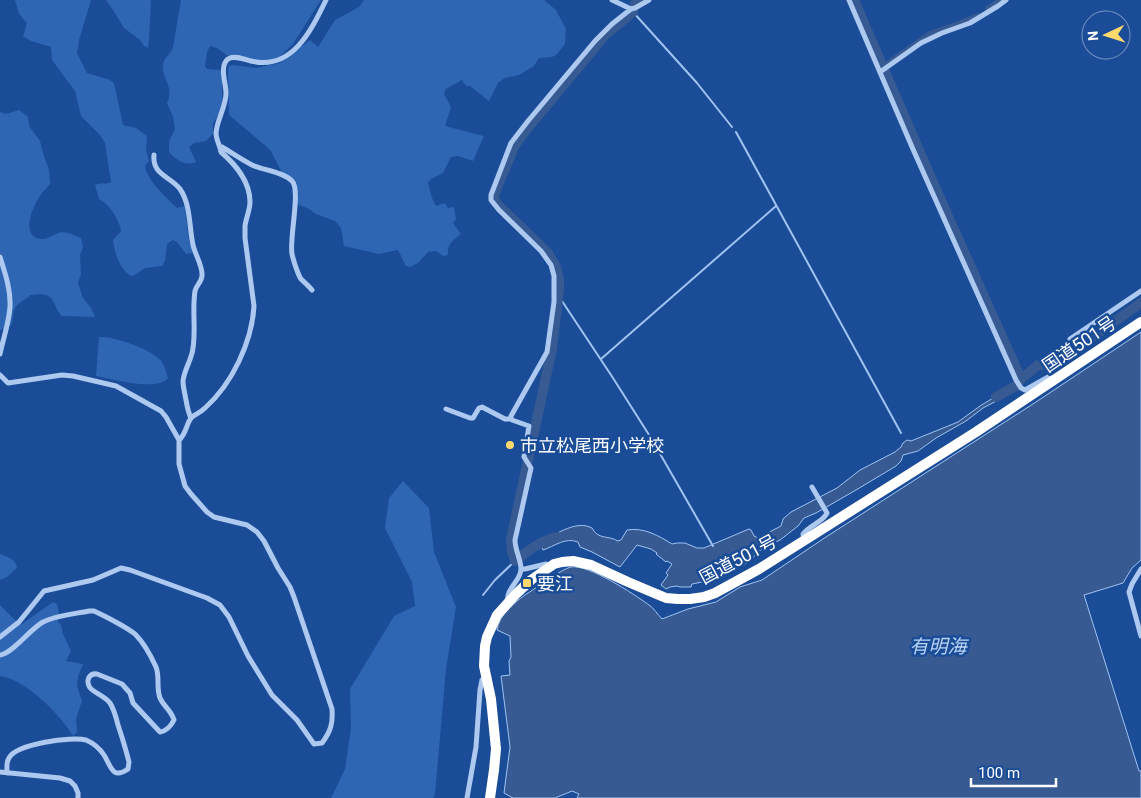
<svg xmlns="http://www.w3.org/2000/svg" width="1141" height="798" font-family="Roboto,'Noto Sans JP',sans-serif">
	<style>
		.green { fill: #2e66b4 }
		.water { fill: #365a91; stroke: #a0c4f2 }
		.lines { fill: none; stroke-linecap: round; stroke-linejoin: round }
		.stream { stroke: #a0c4f2; stroke-width: 2 }
		.canal { stroke: #365a91; stroke-width: 6 }
		.river { stroke: #365a91; stroke-width: 10 }
		.street { stroke: #adc9f0; stroke-width: 5 }
		.highway { stroke: #fff; stroke-width: 10 }
		.poi-dot { fill: #ffd96c; stroke: #1a4c97; stroke-width: 2 }
		.labels { text-anchor: middle; dominant-baseline: central; stroke-width: 5; stroke-linejoin: round; paint-order: stroke }
		.street-label { font-size: 18px; fill: #fff; stroke: #1a4c97 }
		.poi-label { font-size: 18px; fill: #fff; stroke: #1a4c97; text-anchor: start }
		.water-label { font-size: 19px; font-style: italic; fill: #bad4f7; stroke: #1a4c97 }
	</style>
	<rect width="100%" height="100%" fill="#1a4c97"/>
	<!-- green -->
	<path class="green" d="M15,0H91L79,40L77,53L87,73L110,80L114,83L123,125L136,128L147,136L146,150L149,161L145,166C147,181 167,198 177,208L185,206L189,241L193,253L186,254L177,242L173,240L167,244L165,261L162,266L145,268L133,276L129,275C118,265 115,254 113,240L121,231C119,219 110,205 99,199L95,185C101,182 106,185 111,182L105,143L100,135L81,116L75,91L52,60L51,47L31,41L23,36L27,23L19,14Z
		M106,0H151L149,39L148,48L144,46L140,40L124,28L113,10Z
		M181,0H321L293,44L276,60L250,64L234,55L228,56L217,48L210,46L207,52L205,66L207,69L220,70L222,71V107L213,124V133L211,136L206,141L194,143L189,147L196,162L194,163C183,165 176,160 169,152V141L175,129L173,117L167,103C175,86 161,79 163,64C164,58 171,54 173,47Z
		M364,0H544L556,10L566,29L565,44L556,55L552,57L539,58L534,66L519,75L505,78L498,83L489,101L470,86H466L462,80L446,89L444,94L451,107L445,126L484,136L473,161L458,156L451,157L443,173L431,179L428,183L432,198L436,206L445,203L448,208L454,207L456,219L453,223L461,234C453,240 447,244 448,255L443,256L436,251L428,252L418,263L410,267L406,266L398,250L379,254L344,246L341,228L335,221L316,214L309,209L297,204L295,185L292,178L281,171L271,151L267,147L229,115L228,70L229,66L233,65L256,68L280,63L310,40L318,47L335,20L359,7Z
		M19,110L28,117L29,126L40,141L43,153L49,170L50,184C47,188 43,191 40,196C33,206 20,235 40,239C49,240 54,233 62,232C68,232 75,236 81,238L83,247L80,255L81,274L78,283L83,298L91,308L95,317L62,316C58,312 57,309 55,305C50,292 41,294 30,295C26,300 19,301 15,308C10,317 17,328 2,329L0,331V112L6,114Z
		M99,337C114,336 154,350 162,362C165,367 166,373 168,378C157,392 112,379 96,376Z
		M403,481L429,508L434,552L456,607L446,669L435,794L433,798H331L345,769L351,728L350,689L394,616L415,606L412,582L385,528L389,498Z
		M0,554C8,557 16,559 17,568L7,577L0,580Z
		M53,602L57,604L59,613L58,622L61,625L63,634L71,651L66,661L83,664L78,677L77,686L82,701L76,719L77,732L73,736C61,715 25,679 0,676V605L15,620L22,624Z"/>
	<!-- water -->
	<path class="water" d="M1141,332V560L1132,568L1123,583L1084,595L1139,771H1141V798H577L579,794L572,791L555,798H513L504,793L510,747L501,676L510,675L509,661L511,657L510,636L497,630C499,615 514,603 525,595C535,589 561,569 571,567C588,564 634,594 649,605C654,608 657,614 662,619L688,609L716,602L740,587L762,580L826,537L1036,402Z
		M1008,389L1009,391L1000,399L983,408L966,421L936,438L918,451L903,455L901,461L896,466L856,490L816,513L804,518L798,526L780,540L769,545L759,551L750,561L706,584L702,582L692,584L691,587H680L677,586L670,587L666,589L661,585L668,575L666,573L672,564L667,561L666,562L656,554L657,553L651,549L637,545L620,567L592,552L580,547L578,542C565,537 555,546 543,550L542,548L546,543L544,540C558,533 577,520 592,528C598,540 608,535 618,541L621,540L627,530C644,527 659,536 672,544L677,543H685L697,548H704L749,529L751,530L754,536L758,538L781,526L783,519L791,512L837,488L860,470L895,452L901,447L903,443L907,440L911,441L958,422L980,406Z"/>
	<g class="lines">
		<!-- stream -->
		<path class="stream" d="M633,12L697,83L732,127
			M736,132L901,433
			M558,295L613,378L651,438L713,546
			M601,359L776,206
			M483,595L495,580L515,561"/>
		<!-- canal -->
		<path class="canal" d="M988,9L1001,0
			M883,67L930,34L961,23L978,16"/>
		<!-- river -->
		<path class="river" d="M854,0L935,187L1021,379
			M635,4L643,0
			M996,397L1016,386L1021,379L1038,365H1047L1071,352L1141,303
			M558,537C541,540 528,551 515,561L512,551L511,539L552,349L559,290V279L556,267L548,253L495,202L494,195L514,147L522,135L606,34L633,12"/>
		<!-- street -->
		<path class="street" d="M612,0L631,9
			M849,0L912,147L1016,380L1021,388L1025,390L1050,376L1056,380
			M880,72L921,43L942,33L970,23L998,6L1006,0
			M220,148L222,147C232,153 242,160 252,165C263,170 284,172 292,181C301,190 289,239 292,254C293,259 298,275 301,279C305,283 309,286 312,290
			M154,155C152,175 170,176 180,189C191,205 189,227 193,245C195,254 202,265 202,274C203,281 196,285 195,291C192,310 196,329 193,348C192,359 184,370 183,381C183,387 185,394 186,400C187,406 188,412 191,418
			M0,257C5,273 11,290 10,307C9,323 3,339 0,354
			M1070,339L1141,291
			M0,375L8,383L62,375L73,376L116,386L161,411L166,417L179,440V464L185,486L191,494L207,512L214,517L247,525L257,532L264,541L278,568L290,587L294,597L332,709C333,723 331,731 322,743L314,744L297,720L272,695L248,656L229,617L220,605L207,598L130,570L121,568L93,580L44,591L19,622L0,637
			M446,409L470,418H473L479,408L482,407L505,419H511
			M179,440C187,433 186,423 192,417C196,414 201,412 205,408C232,384 252,342 254,306L245,238C245,234 245,230 245,226C246,218 250,210 250,202C250,181 236,165 221,152C220,145 216,140 216,133C217,119 226,107 226,93C226,83 219,66 228,59C234,55 244,59 251,61C292,71 311,31 326,0
			M804,540L803,534C810,525 823,522 827,513L812,487
			M521,569H525L546,564L549,567
			M1141,569L1132,584L1129,592L1141,636
			M508,602C505,589 521,581 521,569C521,560 515,550 515,540L531,468L524,457L529,426L512,420L511,419V416L547,352L554,302V276L551,265L541,251L499,210L491,200V195L511,143L528,121L595,41L612,24L631,9L635,8L649,0
			M0,655C12,654 30,629 43,622C57,615 74,614 89,611H94C105,616 126,627 135,634C143,642 151,656 156,667C160,677 156,688 160,698C164,707 171,710 174,720C171,726 167,731 160,732L133,703L130,693L122,684L97,674C90,673 86,679 89,686C91,692 104,695 110,703C114,709 116,717 118,725C122,737 126,750 129,762L128,769C112,780 111,766 104,755C100,749 93,743 86,740C72,736 16,744 9,758C6,762 7,768 7,773
			M0,772L60,778L70,781L75,786L78,793V798
			M467,798L476,747L480,690L482,680L486,676"/>
		<!-- highway -->
		<path class="highway" d="M490,798L494,770L496,749L491,699L484,666L485,646L487,637L497,615L517,593L531,580L554,564L562,562L573,561L591,565L628,582L666,598L678,599H690L704,597L715,593L759,569L976,432L1141,322"/>
	</g>
	<!-- markers -->
	<g class="poi-dot">
		<circle cx="510" cy="445" r="5"/>
		<rect x="522" y="578" width="10" height="10" rx="2.5"/>
	</g>
	<g class="labels">
		<!-- street labels -->
		<g class="street-label">
			<text transform="translate(1079 344) rotate(-34)">国道501号</text>
			<text transform="translate(738 559) rotate(-28)">国道501号</text>
		</g>
		<!-- poi labels -->
		<g class="poi-label">
			<text x="520" y="445">市立松尾西小学校</text>
			<text x="537" y="583">要江</text>
		</g>
		<!-- water labels -->
		<g class="water-label">
			<text x="938" y="646">有明海</text>
		</g>
	</g>
	<!-- north arrow -->
	<g transform="translate(1106 35) rotate(266)"><circle r="24" fill="#1a4c97" stroke="#7694c1"/>
	<path d="M0-4L9 19L0 12L-9 19Z" fill="#ffd96c"/>
	<text y="-8" font-size="14" font-weight="bold" text-anchor="middle" fill="#ffffff">N</text>
	</g>
	<!-- scale -->
	<path d="M971 778v8h85v-8" fill="none" stroke="#ffffff" stroke-width="2.5"/>
	<text x="978" y="778" font-size="15" fill="#ffffff" stroke="#1a4c97" stroke-width="4" paint-order="stroke">100 m</text>
</svg>
